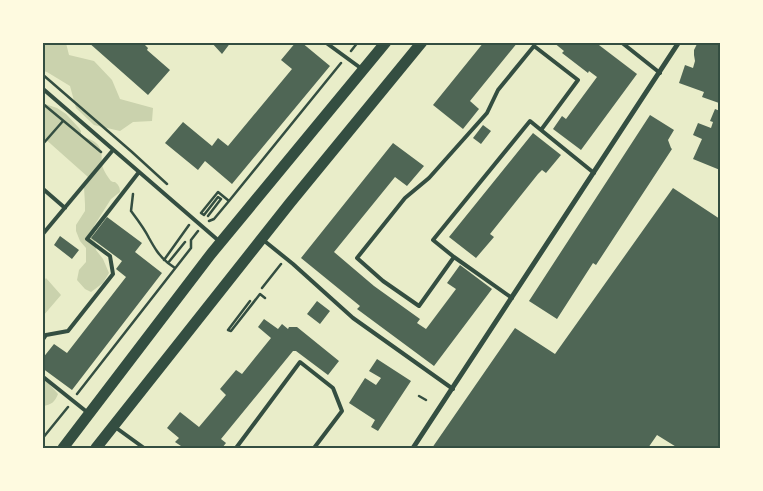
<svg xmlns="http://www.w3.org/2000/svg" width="763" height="491" font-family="'DM Sans',sans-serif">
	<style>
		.green { fill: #cad2ad }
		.building { fill: #4f6655 }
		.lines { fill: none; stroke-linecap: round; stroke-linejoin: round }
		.path { stroke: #344e41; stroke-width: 2.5 }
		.service { stroke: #344e41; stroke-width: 4 }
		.minor { stroke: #344e41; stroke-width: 5 }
		.primary { stroke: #344e41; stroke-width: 11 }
		.neatline { fill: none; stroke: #344e41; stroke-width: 2 }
	</style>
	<rect width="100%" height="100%" fill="#e9edc9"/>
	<!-- green -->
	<path class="green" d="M42,43H66L69,55L94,61L112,80L120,99L153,108L152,121L133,122L120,131L94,125L76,108L70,86L47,72L43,71Z
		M42,103L57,108L66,114L79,128L81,131V136C87,138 94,140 98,145C104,152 100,160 103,168C104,171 109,179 111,181C112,182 114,182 115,182C119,185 120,188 120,192L111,199L94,226L96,250L103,259L109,273L103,283L91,292L85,289L77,280L79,270L86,262V248L80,241L76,231V225L85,211V204L84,187L88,177L43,137Z
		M46,278L61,295L43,316V282Z
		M43,377L58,394C55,402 51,405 43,406Z"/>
	<!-- building -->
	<path class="building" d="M88,42H142L148,48L147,50L170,70L148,95Z
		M211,42H231L222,54Z
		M296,42H301L330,66L232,184L205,161L198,170L165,143L183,122L212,146L218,138L228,146L292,69L281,60Z
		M484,42H518L470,101L479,109L463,129L433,105Z
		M553,42H595L637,74L581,150L553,129L562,116L566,119L597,77L589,71L588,73L562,53L564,51Z
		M698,42H720V100L719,103L702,97L704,92L679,83L685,65L693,68L695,61L694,55V50Z
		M715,109L720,111V170L693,159L702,139L693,135L698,123L711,128L713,122L710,121Z
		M650,115L674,130L668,140L671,148L672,149L596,265L593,263L557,319L529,301Z
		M483,125L491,131L481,144L473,138Z
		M533,133L561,155L546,173L542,170L538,174L490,234L494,237L476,258L449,237Z
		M393,143L424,166L407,186L395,177L334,252L374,286L420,319L417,323L426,329L456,289L447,283L460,265L492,289L434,366L357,309L360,306L301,258Z
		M673,188L720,219V448H678L657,435L648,448H432L515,328L555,354Z
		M107,217L142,243L135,252L162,273L72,390L42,368V359L54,344L67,353L126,277L116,269L122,261L91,238Z
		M60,236L79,250L72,259L54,245Z
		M317,301L330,311L320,324L307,314Z
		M264,319L278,329L282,324L288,329L289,327H297L339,361L328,375L296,351H293L221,439L226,443L222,448H184L175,442L179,438L167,428L180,412L199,427L226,395L220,389L236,370L242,374L271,338L258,327Z
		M377,359L411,381L378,431L371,427L375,420L349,403L365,378L376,385L381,378L369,371Z"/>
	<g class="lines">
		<!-- path -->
		<path class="path" d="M351,51L358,42
			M42,74L132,152L167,184
			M42,103L101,152
			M42,145L63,121
			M133,194L131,211C137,219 144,228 149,238C154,247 159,256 168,263
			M208,216L221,199L218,197L204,215L201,213L218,192L229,201
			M209,221L214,219L229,201L341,63
			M164,260L189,225
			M175,268L168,263L185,242
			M262,288L281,264
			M250,301L228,330L231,331L260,294L265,298
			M77,394L191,248V240L198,231
			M419,396L426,400
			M42,439L68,407"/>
		<!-- service -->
		<path class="service" d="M325,42L362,69
			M621,42L660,73
			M42,88L219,241
			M42,188L65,208
			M42,235L113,150
			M262,239L293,264L353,318L453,389
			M454,257L433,240L530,121L541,130
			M512,298L454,257L419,306L383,281L357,258L405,198L429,178L487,113L498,90L534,46L578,80L541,130L594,173
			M42,341L46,335L68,331L113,274L110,256L87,239L139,172
			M42,376L87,412
			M115,427L144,448
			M236,448L300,362L333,388L342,411L314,448"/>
		<!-- minor -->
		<path class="minor" d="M413,448L679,42"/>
		<!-- primary -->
		<path class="primary" d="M63,448L211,254L386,42
			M96,448L290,203L422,42"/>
	</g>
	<!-- border -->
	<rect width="763" height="491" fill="none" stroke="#fefae0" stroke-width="88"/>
	<rect x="44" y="44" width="675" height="403" class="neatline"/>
</svg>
